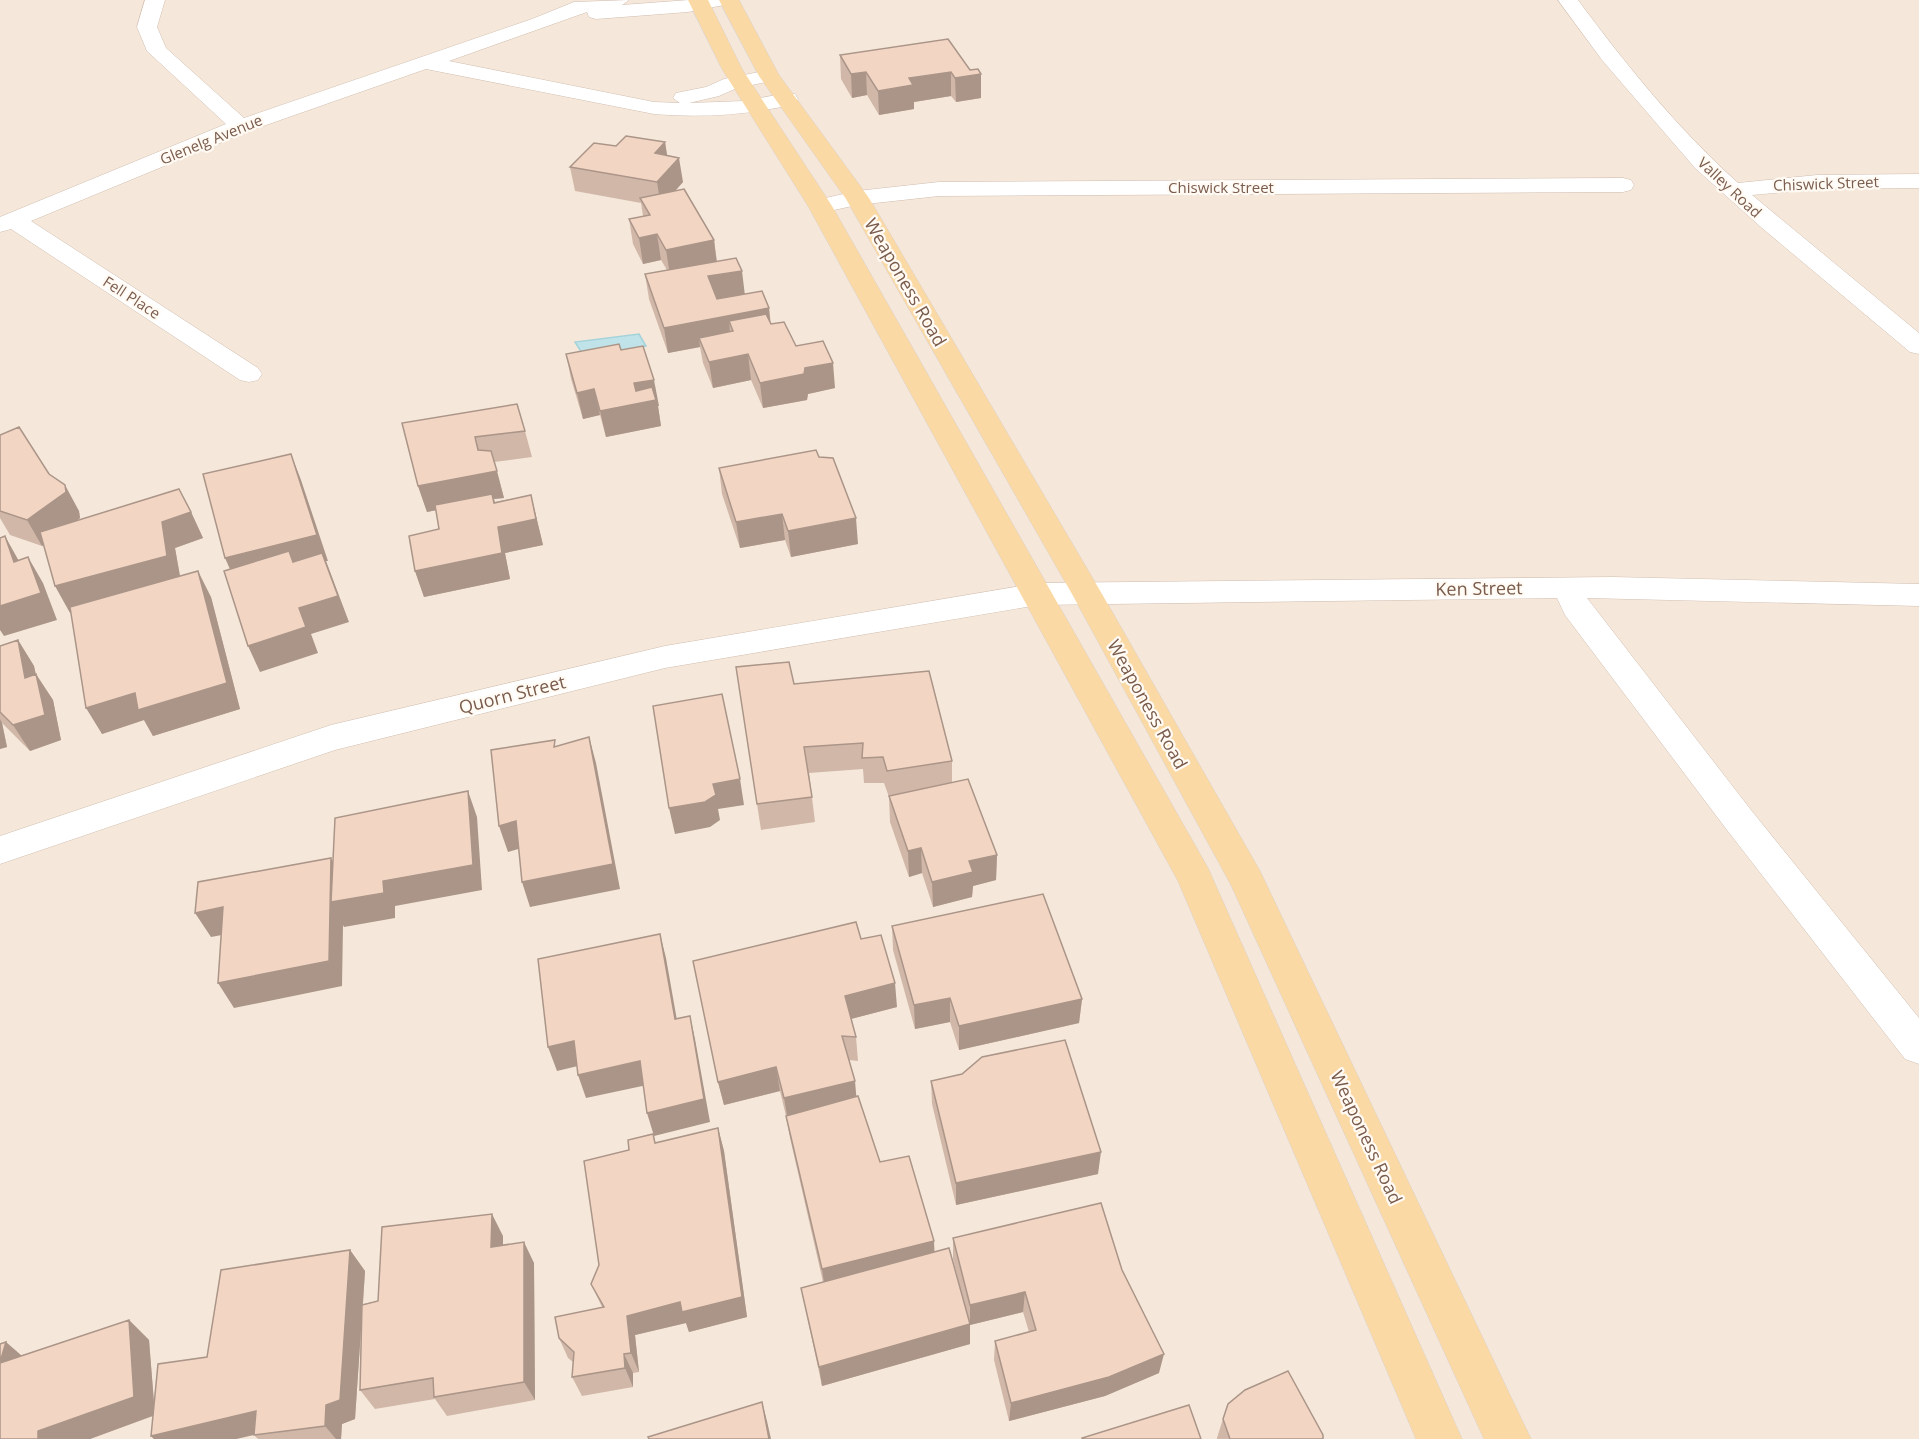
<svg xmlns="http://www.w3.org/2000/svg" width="1919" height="1439" font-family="'Open Sans',sans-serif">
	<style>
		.residential { fill: #f5e8da }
		.water { fill: #bfe3e8; stroke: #a5d3da; stroke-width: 1.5 }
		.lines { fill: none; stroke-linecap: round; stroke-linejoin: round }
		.minor-casing { stroke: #d1beb0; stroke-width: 1 }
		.major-casing { stroke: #dad1cd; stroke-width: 1 }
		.minor { fill: #fff; fill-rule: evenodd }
		.major { fill: #fbd9a5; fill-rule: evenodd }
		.wall { fill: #d1b7a8 }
		.shaded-wall { fill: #aa9588 }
		.building { fill: #f3d5c3; stroke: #aa9588; stroke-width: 1.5 }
		.labels { text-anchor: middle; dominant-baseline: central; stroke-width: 4.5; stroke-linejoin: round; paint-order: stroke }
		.far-street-label { font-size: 15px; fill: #7a5c4d; stroke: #fffaf3 }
		.street-label { font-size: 18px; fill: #7a5c4d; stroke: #fffaf3 }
	</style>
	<rect width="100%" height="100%" fill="#fdf6ec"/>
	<!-- residential -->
	<path class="residential" d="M0,0H1919V1439H0Z"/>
	<!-- water -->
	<path class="water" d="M639,334L646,346L585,358L575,342Z"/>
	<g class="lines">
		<!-- minor casing -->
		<g class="minor-casing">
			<path id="minor" d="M145,0H165L157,27L166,48L244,118L532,19L574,2L629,0L622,5L689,0H732L729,4L688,12L596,19L589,17L587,12L449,61L654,102L680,103L673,98L676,93L706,87L724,79L769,70L776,72L779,76L776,80L737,88L719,96L689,103L744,101L787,93L795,94L798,99L795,104C749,115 701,118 654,114L426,69L249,131L31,221L258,368L262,374L258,380L249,382L240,380L11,229L0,232V217L226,124L147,51L137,27Z
				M1558,0H1578C1626,65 1678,129 1738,183L1817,175L1919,174V188L1817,189L1752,195L1919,333V354L1910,352L1762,228L1695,168L1602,60Z
				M1623,178L1631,180L1634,185L1631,190L1623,192L939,196L857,205L820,213L812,211L808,206L812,201L857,191L939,182Z
				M1612,577L1919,584V606L1587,598L1751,810L1919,1018V1064L1905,1059L1727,830L1565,615L1557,598L1038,605L665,668L335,750L0,864V836L331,725L665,646L1038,583Z"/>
		</g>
		<!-- major casing -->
		<g class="major-casing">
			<path id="major" d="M688,0H708L742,69L832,206L1208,868L1462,1439H1416L1178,881L808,206L722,69Z
				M719,0H739L779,75L869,198L1102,594L1260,871L1531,1439H1484L1231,885L1072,594L846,199L759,76Z"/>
		</g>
		<!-- minor -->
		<use href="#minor" class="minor"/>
		<!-- major -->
		<use href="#major" class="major"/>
	</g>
	<!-- wall -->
	<path class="wall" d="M840,55L970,70L981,74V98L956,102L951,96L914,102V109L879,115L867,95L852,98L841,79Z
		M665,142L667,156L683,182L675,191L714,240L717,261L744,294L769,308L771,324L796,346L835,388L808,394L807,400L763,408L751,380L713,388L703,363L700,347L668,353L649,299L645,274L667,270L661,260L643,264L633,244L629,219L643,216L641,203L575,191L570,167L616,146Z
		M621,350L659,406H658L661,426L606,437L600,415L583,419L571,379L566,354Z
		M402,423L525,431L532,457L494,462L504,498L494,499L495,502L531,495L543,545L505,553L510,579L424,597L415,571L439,529L436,510L427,512L418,486Z
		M0,435L49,474L79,511L80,518L76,521L191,512L203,538L175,548L180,576L211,597L240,709L153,736L144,720L102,734L71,612L44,545L42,546L10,535L0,518Z
		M719,468L858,544L791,557L785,540L740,548L722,494Z
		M18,640L34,666L36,675L53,700L61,740L30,751L2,723L7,747L0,749V646Z
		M736,667L794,684L952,761V782L997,855L996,880L973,886L972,897L933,907L922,873L909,877L890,822L889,797L884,783H864L863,769L809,773L815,822L761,830Z
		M892,926L1082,999L1079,1023L959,1050L950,1022L915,1029L893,950Z
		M861,939L897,1007L851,1019L856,1037L858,1061L849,1060L856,1097L880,1162L934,1252L960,1288L953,1259V1238L1122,1270L1159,1373L1105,1396L1009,1421L994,1360L995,1341L1029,1332L1023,1312L970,1325V1344L822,1386L801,1288L823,1282L790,1138L786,1116L780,1091L724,1105L718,1082Z
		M962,1074L1098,1174L956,1205L932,1104L931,1081Z
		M718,1128L724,1151L747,1317L689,1332L686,1323L635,1335L639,1372L633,1373V1387L582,1396L572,1377L573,1362L568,1358L559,1338L602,1307L591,1284L599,1265L629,1150Z
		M503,1236V1245L534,1263L535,1400L447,1416L435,1399L375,1409L360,1390L361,1329L355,1419L342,1424L341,1439H258L254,1435L236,1439H154L151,1436L153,1416L90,1439L22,1355L129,1320L149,1340L154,1403L207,1357L350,1250L365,1271L363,1304L378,1301Z
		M1228,1404L1323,1439H1217V1438L1222,1422Z"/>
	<!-- shaded-wall -->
	<path class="shaded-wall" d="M866,72L867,95L852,98L851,74Z
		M951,72V96L914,102V109L879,115L878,91L909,78Z
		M981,74V98L956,102L955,78Z
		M665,142L669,167L655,153Z
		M679,158L683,182L661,207L657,182Z
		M657,234L661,260L643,264L639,238Z
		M714,240L717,265L670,275L666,250Z
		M742,271L745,296L711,302L708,276Z
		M769,308L771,334L733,331L729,321L731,342L699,338L700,347L668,353L664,328Z
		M748,354L751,380L713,388L709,362Z
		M833,363L835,388L808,394L807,400L763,408L760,383L805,368Z
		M654,380L659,406H658L661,426L606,437L600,411L634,383Z
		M594,389L600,415L583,419L577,393Z
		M475,437L483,463L497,471L504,498L494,499L500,520L531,495L543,545L505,553L510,579L424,597L415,571L498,527L494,499L427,512L418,486L478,450Z
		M291,454L301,480L328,561H326L349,622L311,634L318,653L260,672L248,646L237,585L225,558Z
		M65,485L79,511L80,518L42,546L27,520Z
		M191,512L203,538L175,548L181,582L70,613L55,586L162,522Z
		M782,514L785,540L740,548L736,522Z
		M856,518L858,544L791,557L788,531Z
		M5,536L20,563L14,562Z
		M28,557L43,583L57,620L4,636L0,630V606Z
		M198,571L211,597L240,709L153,736L144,720L102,734L86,708L135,693Z
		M18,640L34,666L42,704L25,678Z
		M36,674L53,700L61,740L30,751L13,725Z
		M0,719L2,723L7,747L0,749Z
		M589,737L596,763L620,889L530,907L522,882Z
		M740,779L744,805L718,809L720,820L710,827L675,834L669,808L713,784Z
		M468,791L477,817L482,890L395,906V918L344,927L343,925L342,986L234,1008L218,983L331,858L343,883L383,881Z
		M516,821L525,847L508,852L499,826Z
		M921,848L922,873L909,877L908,851Z
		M997,855L996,880L973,886L972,897L933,907L932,882L969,861Z
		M223,907L238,932L211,937L195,913Z
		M660,934L666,958L681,1043L675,1019Z
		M895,983L897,1007L847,1020L845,996Z
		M950,998V1022L915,1029L914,1005Z
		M1082,999L1079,1023L959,1050V1026Z
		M690,1016L695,1039L710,1122L654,1136L647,1113Z
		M574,1041L582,1065L557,1071L548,1047Z
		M640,1061L647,1085L586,1098L578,1075Z
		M776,1067L780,1091L724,1105L718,1082Z
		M855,1081L857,1104L788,1121L784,1098Z
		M718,1128L724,1151L747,1317L689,1332L686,1323L635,1335L639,1372L631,1353L627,1316Z
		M1101,1152L1098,1174L956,1205V1183Z
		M492,1214L503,1236V1268L491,1247Z
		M934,1241L935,1262L825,1290L822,1269Z
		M524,1242L534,1263L535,1400L524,1382Z
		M350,1250L365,1271L355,1419L342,1424L341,1439H336L325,1426L326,1405Z
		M1025,1292L1023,1312L970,1325V1344L822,1386L819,1367L970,1324V1305Z
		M129,1320L149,1340L155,1415L90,1439H38V1431Z
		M6,1342L29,1362L0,1363Z
		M624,1354L633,1373V1387L625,1368Z
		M1164,1354L1159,1373L1105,1396L1009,1421L1011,1403Z
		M762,1402L767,1421L771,1439H769Z
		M256,1411L274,1430L236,1439H154L151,1436Z"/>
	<!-- building -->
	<path class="building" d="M948,39L970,70L978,69L981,74L955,78L951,72L909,78L913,85L878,91L866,72L851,74L840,55Z
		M626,136L665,142L655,153L679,158L657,182L570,167L594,143L616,146Z
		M684,189L714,240L666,250L657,234L639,238L629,219L650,215L640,198Z
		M736,258L742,271L708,276L717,299L762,291L769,308L664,328L645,274Z
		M766,314L771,324L784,322L796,346L823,341L833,363L805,368L804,374L760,383L748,354L709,362L699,338L733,331L729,321Z
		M619,344L621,350L643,346L654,380L634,383L636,391L652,387L656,400L600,411L594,389L577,393L566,354Z
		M517,404L525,431L475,437L478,450L491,451L497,471L418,486L402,423Z
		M19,427L49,474L65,485L66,492L27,520L0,511V435Z
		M816,450L819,457L833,458L856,518L788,531L782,514L736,522L719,468Z
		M291,454L317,535L225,558L203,474Z
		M179,489L191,512L162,522L167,556L55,586L40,532Z
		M492,494L494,503L531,495L536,519L498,527L502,553L415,571L409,536L439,529L435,505Z
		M5,536L14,562L28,557L41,593L0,606V538Z
		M289,551L293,562L322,553L338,596L299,608L306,627L248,646L224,571Z
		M198,571L227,683L138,710L135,693L86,708L70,607Z
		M18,640L25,678L36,674L45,715L13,725L0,712V646Z
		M789,662L794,684L929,671L952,761L887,771L883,757L862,758L863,743L804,747L812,797L757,804L736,667Z
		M722,694L740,779L713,784L716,795L705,802L669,808L653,706Z
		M589,737L613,864L522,882L516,821L499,826L491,750L555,740L554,747Z
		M968,779L997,855L969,861L973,872L932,882L921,848L908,851L889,796Z
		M468,791L473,865L383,881L384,893L331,902L335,818Z
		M331,858L329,961L218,983L223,907L195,913L198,882Z
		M1043,894L1082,999L959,1026L950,998L914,1005L892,926Z
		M856,922L861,939L881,935L895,983L845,996L856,1037L842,1036L855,1081L784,1098L776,1067L718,1082L693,961Z
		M660,934L675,1019L690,1016L704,1099L647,1113L640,1061L578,1075L574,1041L548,1047L538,959Z
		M1065,1040L1101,1152L956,1183L931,1081L962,1074L982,1057Z
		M858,1096L880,1162L909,1156L934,1241L822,1269L786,1116Z
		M718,1128L742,1297L682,1312L680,1302L627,1316L631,1353L624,1354L625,1368L572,1377L574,1352L559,1338L555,1317L604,1307L591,1284L599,1265L584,1161L629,1150L628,1140L653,1134L655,1143Z
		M1101,1203L1122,1270L1164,1354L1109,1377L1011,1403L995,1341L1036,1330L1025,1292L970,1305L953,1238Z
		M492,1214L491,1247L524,1242V1382L434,1397L433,1378L360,1390L362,1305L378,1301L382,1227Z
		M949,1248L970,1324L819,1367L801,1288Z
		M350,1250L340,1400L326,1405L325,1426L254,1435L256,1411L151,1436L158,1364L207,1357L221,1270Z
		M129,1320L134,1397L38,1431V1439H0V1363Z
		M6,1342L0,1362V1344Z
		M1288,1371L1323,1435V1439H1230L1223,1419L1228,1404L1245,1390Z
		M762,1402L769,1439H649L648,1437Z
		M1189,1405L1201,1439H1082V1438Z"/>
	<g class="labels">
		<!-- far-street labels -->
		<g class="far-street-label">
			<text transform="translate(211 139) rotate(-22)">Glenelg Avenue</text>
			<text transform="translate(1826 183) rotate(-2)">Chiswick Street</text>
			<text x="1221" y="187">Chiswick Street</text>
			<text transform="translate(1730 187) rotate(43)">Valley Road</text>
			<text transform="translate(132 297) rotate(33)">Fell Place</text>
		</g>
		<!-- street labels -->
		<g class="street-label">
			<text transform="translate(906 282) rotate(60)">Weaponess Road</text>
			<text transform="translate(1479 588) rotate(-1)">Ken Street</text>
			<text transform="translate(512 694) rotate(-14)">Quorn Street</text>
			<text transform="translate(1148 704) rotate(61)">Weaponess Road</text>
			<text transform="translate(1367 1137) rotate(65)">Weaponess Road</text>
		</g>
	</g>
</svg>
